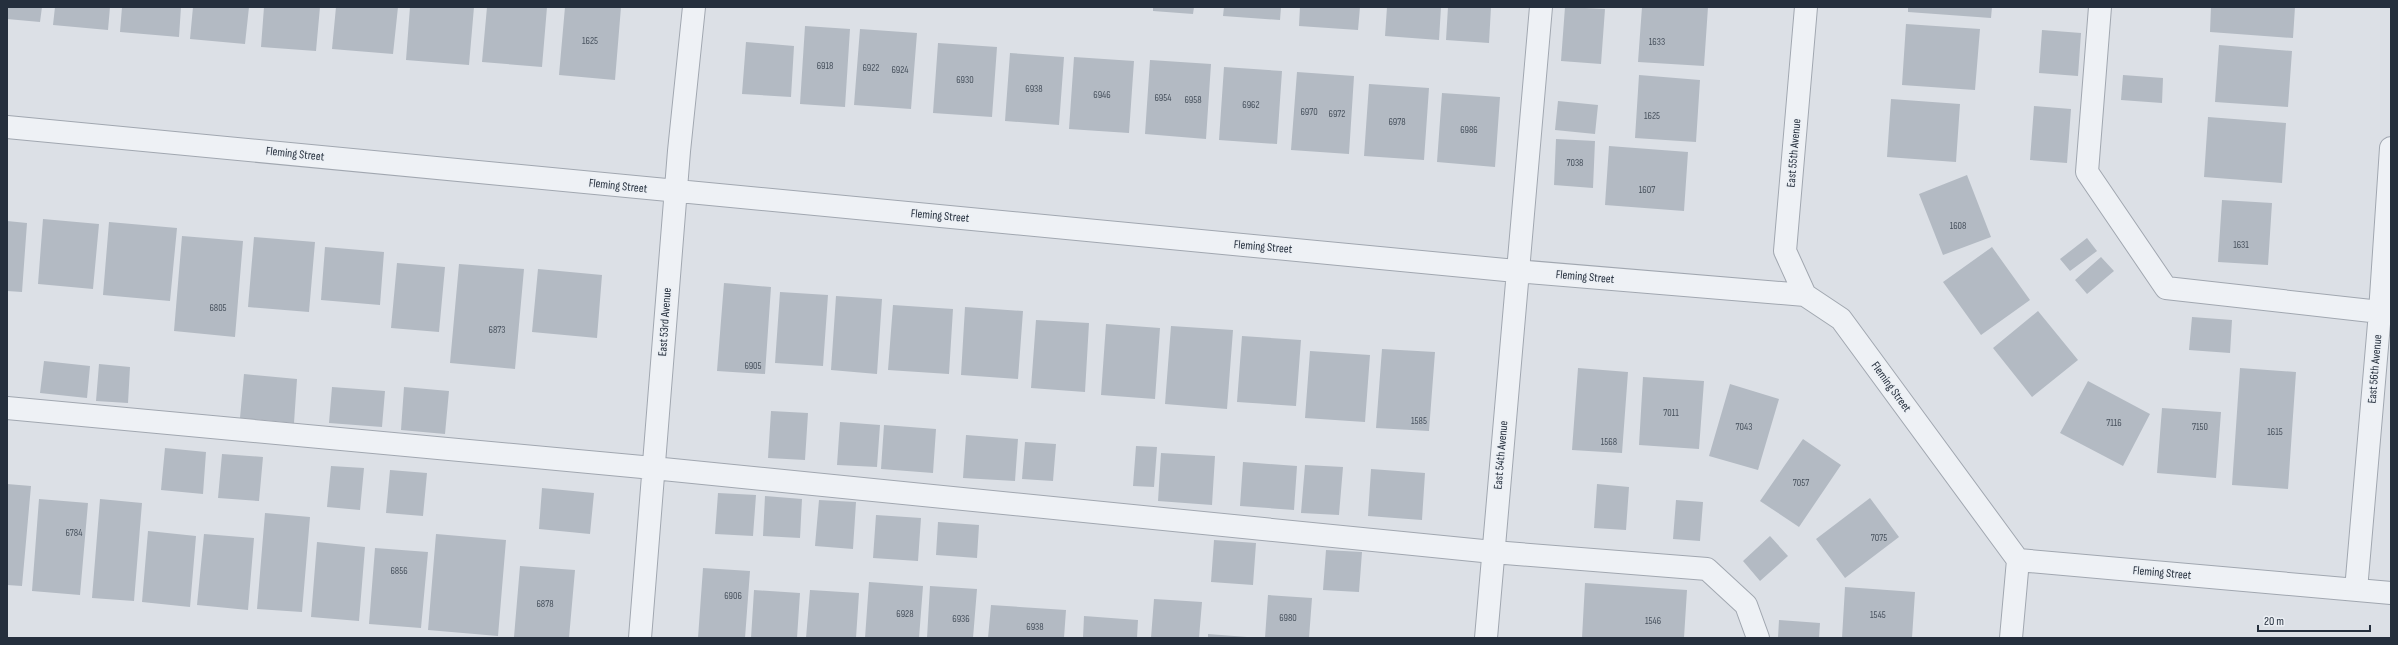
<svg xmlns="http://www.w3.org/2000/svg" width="2398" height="645" font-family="'Sofia Sans Condensed',sans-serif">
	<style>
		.building { fill: #b3bac3 }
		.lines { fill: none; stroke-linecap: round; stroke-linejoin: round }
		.minor-casing { stroke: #a1a7b0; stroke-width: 24 }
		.minor { stroke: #eef1f5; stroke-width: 22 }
		.labels { text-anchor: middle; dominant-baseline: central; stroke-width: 3; stroke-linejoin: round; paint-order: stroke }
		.number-label { font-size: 10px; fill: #48525e }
		.street-label { font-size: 12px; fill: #252f3d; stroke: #ebeff4 }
	</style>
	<rect width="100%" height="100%" fill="#dce0e6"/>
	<!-- building -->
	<path class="building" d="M7,7H42L40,22L7,19Z
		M55,7H110L108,30L53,25Z
		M122,7H181L179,37L120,32Z
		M193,7H249L245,44L190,39Z
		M264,7H320L316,51L261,47Z
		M336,7H398L393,54L332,49Z
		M410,7H474L469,65L406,60Z
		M487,7H547L542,67L482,62Z
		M565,7H621L615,80L559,75Z
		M1153,7H1194L1193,14L1153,11Z
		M1224,7H1281L1280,20L1223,16Z
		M1300,7H1360L1358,30L1299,26Z
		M1387,7H1441L1439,40L1385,36Z
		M1448,7H1491L1489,43L1446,40Z
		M1565,7L1605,9L1601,64L1561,61Z
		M1642,7H1708L1704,66L1638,62Z
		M1908,7H1992L1991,18L1908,12Z
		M2211,7H2295L2293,38L2210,32Z
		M1906,24L1980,29L1975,90L1902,85Z
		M805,26L850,29L845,107L800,104Z
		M860,29L917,33L911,109L854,105Z
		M2042,30L2081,33L2078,76L2039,73Z
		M746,42L794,46L791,97L742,94Z
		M938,43L997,47L992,117L933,113Z
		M2219,45L2292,51L2288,107L2215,102Z
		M1010,53L1064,57L1059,125L1005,121Z
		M1074,57L1134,61L1129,133L1069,129Z
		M1150,60L1211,64L1206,139L1145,134Z
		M1224,67L1282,71L1277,144L1219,140Z
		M1297,72L1354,76L1349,154L1291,150Z
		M1639,75L1700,80L1696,142L1635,138Z
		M2123,75L2163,78L2162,103L2121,100Z
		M1369,84L1429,88L1424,160L1364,156Z
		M1442,93L1500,97L1495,167L1437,162Z
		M1891,99L1960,104L1956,162L1887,157Z
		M1558,101L1598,105L1595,134L1555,130Z
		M2034,106L2071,109L2067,163L2030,160Z
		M2208,117L2286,123L2282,183L2204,177Z
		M1556,139L1595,141L1593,188L1554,185Z
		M1609,146L1688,152L1684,211L1605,205Z
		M1967,175L1991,237L1943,255L1919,194Z
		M2222,200L2272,203L2268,265L2218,262Z
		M43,219L99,224L93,289L38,284Z
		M7,221L27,223L22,292L7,291Z
		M109,222L177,228L170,301L103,295Z
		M182,236L243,241L235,337L174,331Z
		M254,237L315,242L309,312L248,307Z
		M2087,238L2097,251L2070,271L2060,259Z
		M325,247L384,252L380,305L321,300Z
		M1992,247L2030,300L1981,335L1943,282Z
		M2101,257L2114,271L2087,294L2075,280Z
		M397,263L445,267L439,332L391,328Z
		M459,264L524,269L515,369L450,363Z
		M538,269L602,275L597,338L532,332Z
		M724,283L771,287L765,374L717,371Z
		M780,292L828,295L823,366L775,363Z
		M836,296L882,299L877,374L831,370Z
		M893,305L953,309L949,374L888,370Z
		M965,307L1023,311L1018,379L961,375Z
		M2038,311L2078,360L2032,397L1993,348Z
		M2192,317L2232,320L2230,353L2189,350Z
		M1036,320L1089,323L1085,392L1031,388Z
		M1106,324L1160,328L1155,399L1101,395Z
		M1171,326L1233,330L1227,409L1165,404Z
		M1242,336L1301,340L1296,406L1237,402Z
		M1382,349L1435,352L1429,431L1376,428Z
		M1310,351L1370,355L1365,422L1305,418Z
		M44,361L90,366L87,398L40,393Z
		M99,364L130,367L128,403L96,401Z
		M1578,368L1628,372L1622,453L1572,450Z
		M2240,368L2296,372L2288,489L2232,485Z
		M244,374L297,379L294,423L240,418Z
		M1643,377L1704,381L1699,449L1639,445Z
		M2088,381L2150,414L2123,466L2060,433Z
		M1730,384L1779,399L1758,470L1709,456Z
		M332,387L385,391L382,427L329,423Z
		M404,387L449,391L445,434L401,430Z
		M2162,408L2221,412L2216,478L2157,473Z
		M771,411L808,413L805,460L768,458Z
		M840,422L880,425L877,467L837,465Z
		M884,425L936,429L933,473L881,469Z
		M966,435L1018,439L1015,481L963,478Z
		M1803,439L1841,465L1799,527L1760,501Z
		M1025,442L1056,444L1053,481L1022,479Z
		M1136,446L1157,447L1154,487L1133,486Z
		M165,448L206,452L203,494L161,490Z
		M1161,453L1215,456L1212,505L1158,501Z
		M222,454L263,457L259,501L218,498Z
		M1243,462L1297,466L1294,510L1240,506Z
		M1305,465L1343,467L1339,515L1301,513Z
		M331,466L364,468L360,510L327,507Z
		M1371,469L1425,473L1422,520L1368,516Z
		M390,470L427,473L423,516L386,513Z
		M7,484L31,486L22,586L7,585Z
		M1597,484L1629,487L1626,530L1594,528Z
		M542,488L594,493L590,534L539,529Z
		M718,493L756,495L753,536L715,534Z
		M765,496L802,499L800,538L763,536Z
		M1870,498L1899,537L1845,578L1816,539Z
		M39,499L88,503L80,595L32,591Z
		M100,499L142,503L134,601L92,598Z
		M819,500L856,502L853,549L815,546Z
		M1676,500L1703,502L1700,541L1673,539Z
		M265,513L310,517L302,612L257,609Z
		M876,515L921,518L918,561L873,558Z
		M938,522L979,525L977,558L936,555Z
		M148,531L196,536L190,607L142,602Z
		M204,534L254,538L248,610L197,605Z
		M436,534L506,540L498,636L428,630Z
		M1770,536L1788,556L1760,581L1743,561Z
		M1214,540L1256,543L1253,585L1211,582Z
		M317,542L365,547L359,621L311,617Z
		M375,548L428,552L421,628L369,624Z
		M1326,550L1362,552L1359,592L1323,590Z
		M520,566L575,570L569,638L514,637Z
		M703,568L750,571L745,638H698Z
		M869,582L923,586L919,638H865Z
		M1585,583L1687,590L1684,638H1582Z
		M930,586L977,589L973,638H927Z
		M1845,587L1915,592L1912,638H1842Z
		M754,590L800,593L797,638H751Z
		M810,590L859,593L856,638H806Z
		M1268,595L1312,598L1309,638H1265Z
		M1154,599L1202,602L1199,638H1151Z
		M991,605L1066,610L1064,638H988Z
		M1084,616L1138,620L1137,638H1083Z
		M1779,620L1820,623L1819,638H1778Z
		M1208,634L1247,637V638H1208Z"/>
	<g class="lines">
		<!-- minor casing -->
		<g class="minor-casing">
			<path id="minor" d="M2100,7L2087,172L2166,288L2380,312
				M7,127L1516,271L1805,295L1841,319L2018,560L2391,593
				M1805,295L1785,251L1806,7
				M7,408L653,468L1493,552L1707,569L1746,605L1758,638
				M2356,590L2380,312L2391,148
				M640,638L679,151L694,7
				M1486,638L1541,7
				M2011,638L2018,560"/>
		</g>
		<!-- minor -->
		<use href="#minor" class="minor"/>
	</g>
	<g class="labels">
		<!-- number labels -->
		<g class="number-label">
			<text x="590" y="41">1625</text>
			<text x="1657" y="42">1633</text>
			<text x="825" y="66">6918</text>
			<text x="871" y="68">6922</text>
			<text x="900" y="70">6924</text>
			<text x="965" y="80">6930</text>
			<text x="1034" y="89">6938</text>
			<text x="1102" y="95">6946</text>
			<text x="1163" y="98">6954</text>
			<text x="1193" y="100">6958</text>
			<text x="1251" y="105">6962</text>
			<text x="1309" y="112">6970</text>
			<text x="1337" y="114">6972</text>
			<text x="1652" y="116">1625</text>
			<text x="1397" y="122">6978</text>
			<text x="1469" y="130">6986</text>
			<text x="1575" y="163">7038</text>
			<text x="1647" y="190">1607</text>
			<text x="1958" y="226">1608</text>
			<text x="2241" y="245">1631</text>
			<text x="218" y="308">6805</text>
			<text x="497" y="330">6873</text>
			<text x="753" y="366">6905</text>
			<text x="1671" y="413">7011</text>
			<text x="1419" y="421">1585</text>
			<text x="2114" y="423">7116</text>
			<text x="1744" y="427">7043</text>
			<text x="2200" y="427">7150</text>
			<text x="2275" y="432">1615</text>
			<text x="1609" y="442">1568</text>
			<text x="1801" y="483">7057</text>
			<text x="74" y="533">6784</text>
			<text x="1879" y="538">7075</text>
			<text x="399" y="571">6856</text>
			<text x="733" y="596">6906</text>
			<text x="545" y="604">6878</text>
			<text x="905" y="614">6928</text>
			<text x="1878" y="615">1545</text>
			<text x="1288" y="618">6980</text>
			<text x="961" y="619">6936</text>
			<text x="1653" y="621">1546</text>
			<text x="1035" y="627">6938</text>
		</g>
		<!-- street labels -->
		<g class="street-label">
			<text transform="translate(1794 153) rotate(-85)">East 55th Avenue</text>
			<text transform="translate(295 154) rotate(6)">Fleming Street</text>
			<text transform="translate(618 186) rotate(6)">Fleming Street</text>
			<text transform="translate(940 216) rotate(5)">Fleming Street</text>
			<text transform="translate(1263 247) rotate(5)">Fleming Street</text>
			<text transform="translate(1585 277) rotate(5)">Fleming Street</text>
			<text transform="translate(665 322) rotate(-86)">East 53rd Avenue</text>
			<text transform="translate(2375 369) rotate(-85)">East 56th Avenue</text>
			<text transform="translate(1891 387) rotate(54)">Fleming Street</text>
			<text transform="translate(1501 455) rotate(-85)">East 54th Avenue</text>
			<text transform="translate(2162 573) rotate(5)">Fleming Street</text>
		</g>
	</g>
	<!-- border -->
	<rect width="2398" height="645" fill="none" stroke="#252f3d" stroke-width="16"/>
	<!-- scale -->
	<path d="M2258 625v6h112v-6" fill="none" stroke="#252f3d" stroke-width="2"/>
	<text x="2264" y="625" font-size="12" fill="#252f3d" stroke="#ebeff4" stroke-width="3" paint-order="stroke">20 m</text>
</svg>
